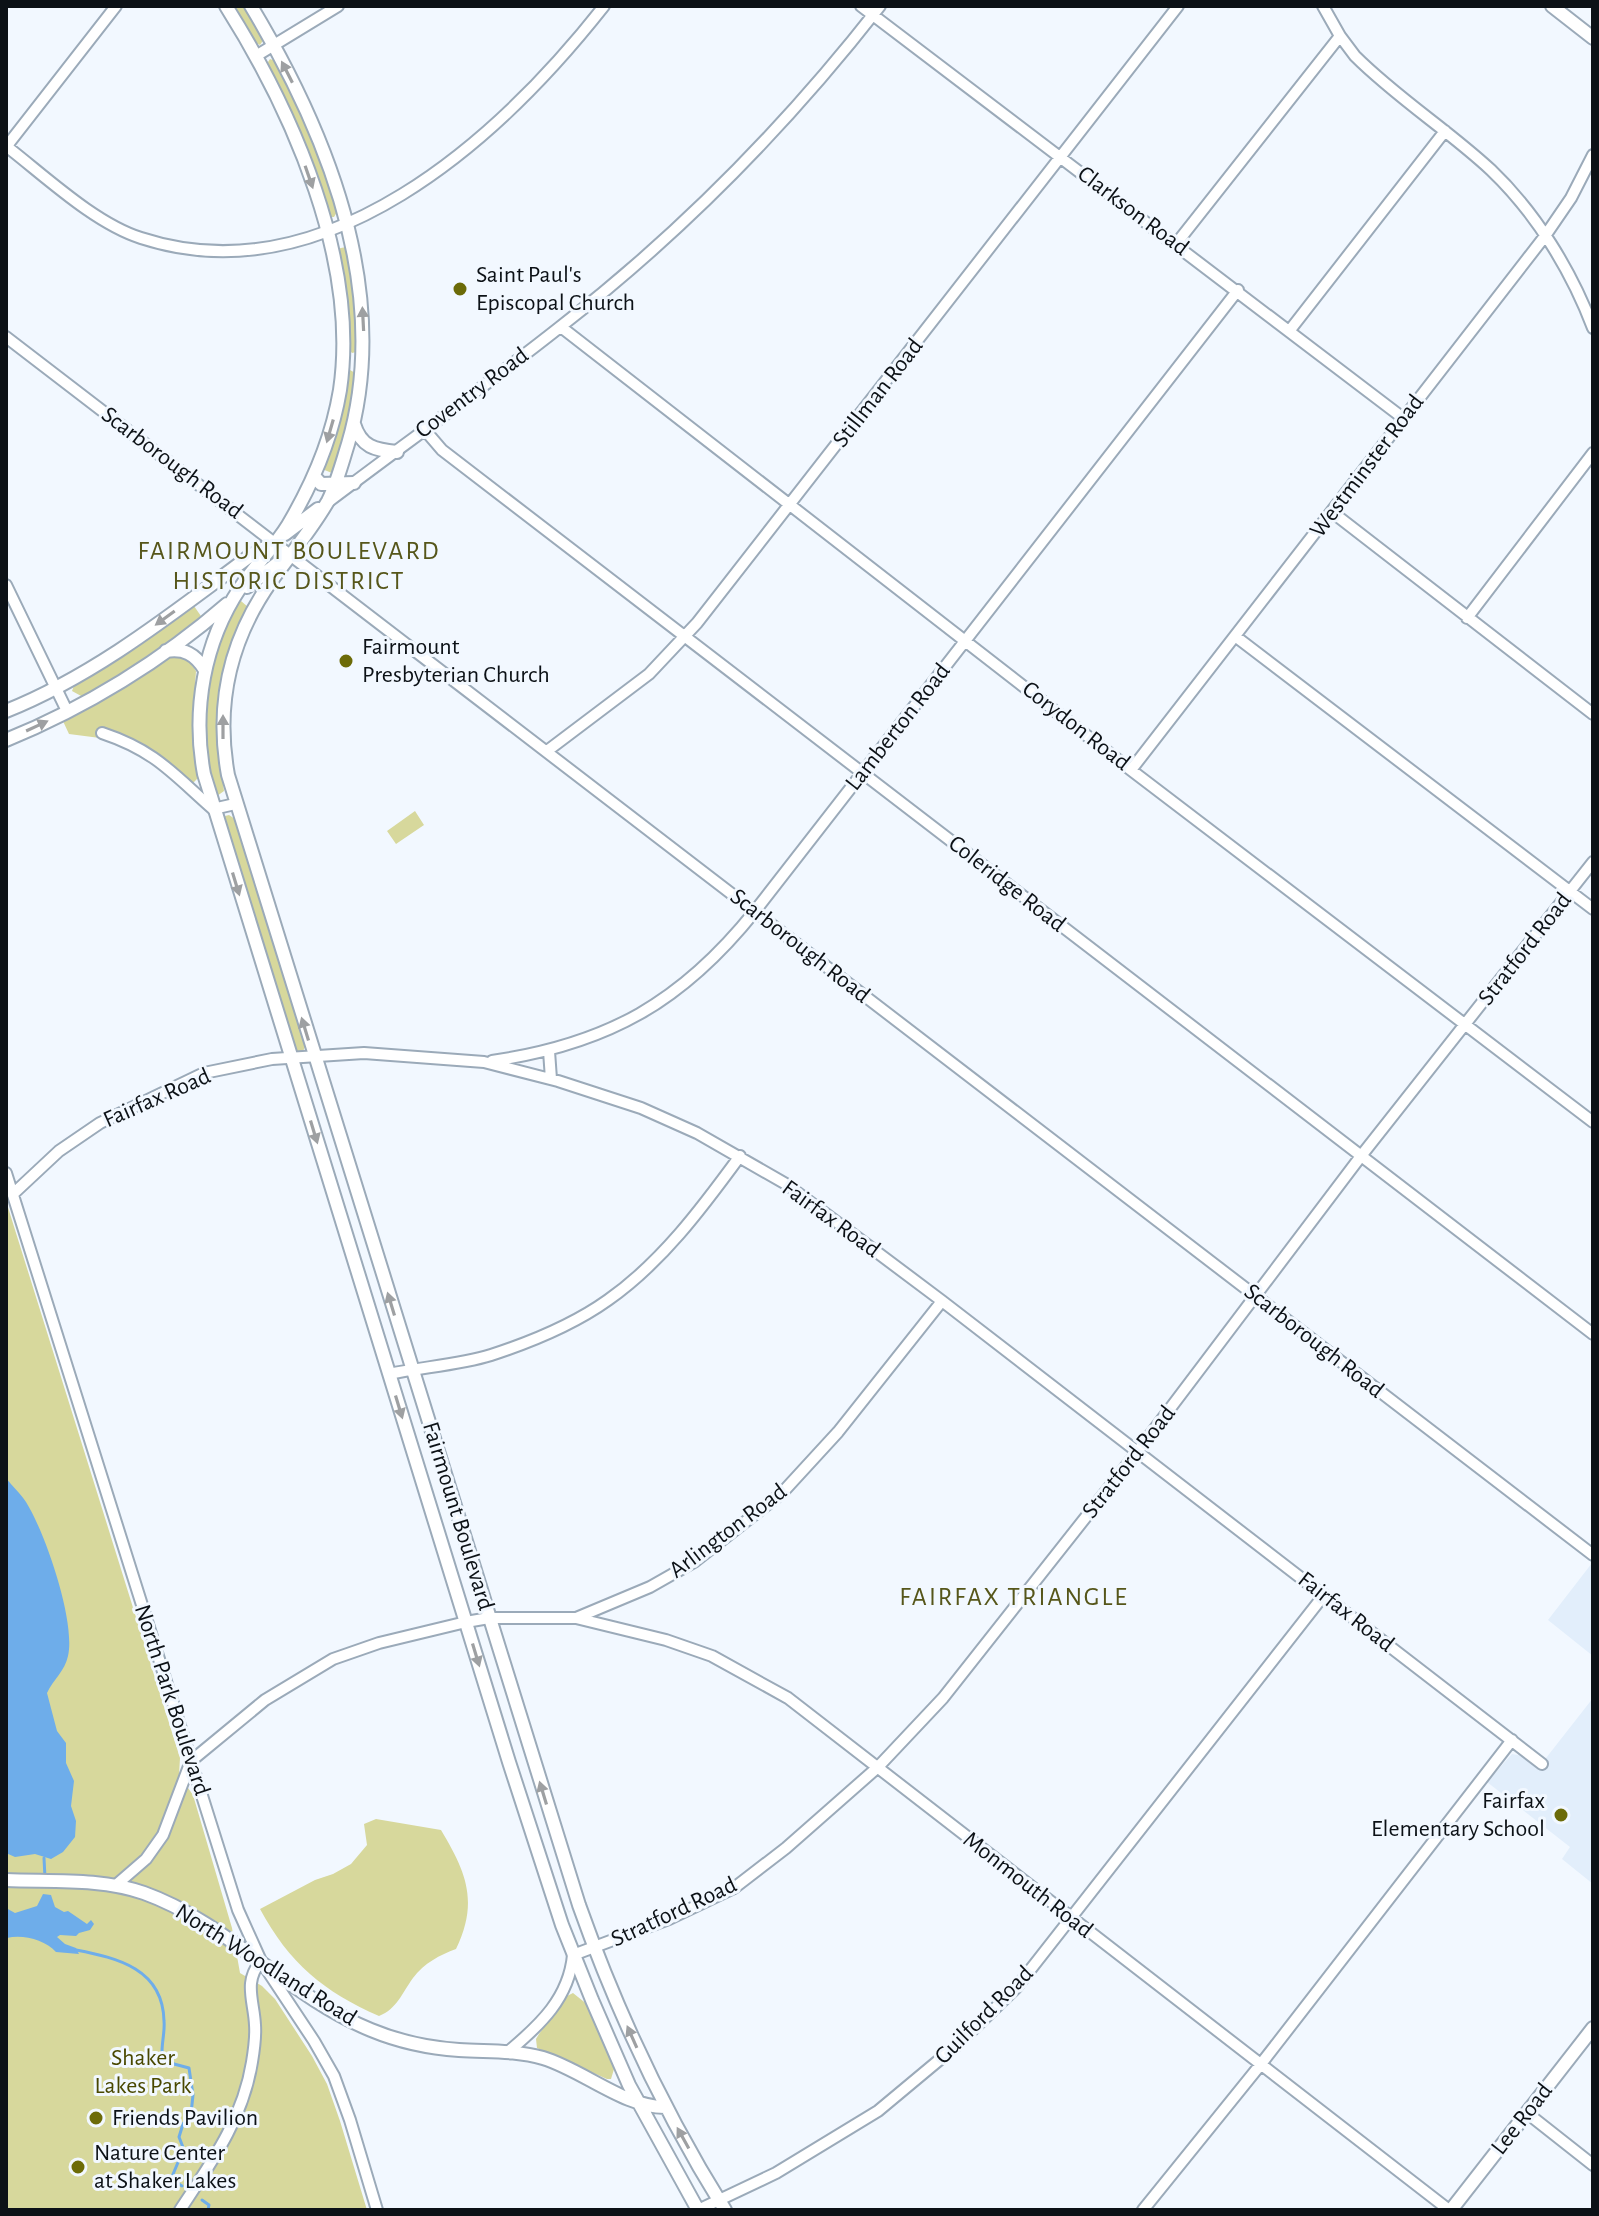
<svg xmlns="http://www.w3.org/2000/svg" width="1599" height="2216" font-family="'Alegreya Sans',sans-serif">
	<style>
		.built { fill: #e2eefb }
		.green { fill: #d7d89c }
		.water { fill: #6eadea }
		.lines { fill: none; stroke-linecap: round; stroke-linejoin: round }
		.stream { stroke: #6eadea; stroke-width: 3 }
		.minor-casing { stroke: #9baab9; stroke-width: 14 }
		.major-casing { stroke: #9baab9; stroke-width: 16 }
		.minor { stroke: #fff; stroke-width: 10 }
		.major { stroke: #fff; stroke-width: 12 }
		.oneway { fill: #9ea0a2 }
		.poi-dot { fill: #6c6b08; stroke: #f2f8ff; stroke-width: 3 }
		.labels { text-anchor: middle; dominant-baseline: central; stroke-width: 6; stroke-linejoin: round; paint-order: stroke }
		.street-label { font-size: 24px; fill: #0c1116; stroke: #f2f8ff }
		.poi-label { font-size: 24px; fill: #0c1116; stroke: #f2f8ff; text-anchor: start }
		.park-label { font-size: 24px; fill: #494800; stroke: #f2f8ff }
		.neighbourhood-label { font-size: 26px; letter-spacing: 2px; fill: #56561a; stroke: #f2f8ff }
	</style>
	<rect width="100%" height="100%" fill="#f2f8ff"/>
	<!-- built -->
	<path class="built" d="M1592,1563H1593V1656L1548,1620Z
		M1593,1698V1884L1562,1859L1570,1847L1487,1782L1512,1754L1523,1756L1539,1767Z"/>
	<!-- green -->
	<path class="green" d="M232,6H245L264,39L260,45L254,42Z
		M270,59L276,61L314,144L337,212L334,217H329L269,71L268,62Z
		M346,247L358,314L356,352L352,353L348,348L336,249Z
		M350,370L357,374L343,444L332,473L322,469L338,425L346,375Z
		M241,601L248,607C230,648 216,688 217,734C217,754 222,772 224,791L217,796C214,786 209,775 207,765C198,723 211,633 241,601Z
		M194,606L203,619L132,669L83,697L72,691L75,683Z
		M180,655L189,661L196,671L193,716L197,772V779L193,783L148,748L122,735L102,731L100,738L69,734L62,719L171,656Z
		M415,811L424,825L396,844L387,831Z
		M229,815L235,819L239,830L305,1047L302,1053L298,1054L293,1050L222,824L225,816Z
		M6,1201L180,1758L179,1775L193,1795L232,1928L240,1973L262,1986L275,1999L312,2056L327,2084L340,2121L367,2210H6Z
		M376,1819L441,1830C466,1872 479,1901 456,1949C440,1955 424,1963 413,1978C402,1993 397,2009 379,2016C324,1992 289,1963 260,1909L315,1880L333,1874L351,1864L367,1845L364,1824Z
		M573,1993L588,2005L614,2069L611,2079H607L537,2048L536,2039L539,2034L567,1996Z"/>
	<!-- water -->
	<path class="water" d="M6,1478C12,1486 21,1494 26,1502C45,1532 76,1622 68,1656C65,1671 53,1680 47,1693L57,1731L66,1743V1763L74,1781L71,1806L76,1821L75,1837L63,1852L51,1859L35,1854L15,1857L6,1853Z
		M43,1894L51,1895L55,1907L64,1912L68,1911L87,1924L91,1920L94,1924L90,1930L79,1933L76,1936L60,1935L57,1937L65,1944L76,1948L79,1954L56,1952C45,1940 23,1934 7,1938L6,1908L15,1913L37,1906Z"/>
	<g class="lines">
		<!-- stream -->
		<path class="stream" d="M44,1858L45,1878
			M76,1950C118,1958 163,1969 164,2021C165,2031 162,2041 162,2052L174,2064L189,2068L193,2095L191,2114L183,2124L179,2137L186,2155L179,2160L171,2179L182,2186
			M202,2200L209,2205L208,2210"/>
		<!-- minor casing -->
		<g class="minor-casing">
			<path id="minor" d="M861,6L1403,418
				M1323,6L1340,36L1355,56C1397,98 1448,130 1491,170C1536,213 1571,270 1593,328
				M256,56L338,6
				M6,146C45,176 94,223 141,238C325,298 499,139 604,6
				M6,147L116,6
				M1176,244L1340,36
				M561,327L1131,770L1593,1122
				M1290,330L1445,131
				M6,337L1593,1555
				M424,429L442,450L1593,1334
				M328,502C405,444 484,387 560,327C680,234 787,125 880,6
				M1332,512L1593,714
				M6,585L67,711
				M1467,618L1593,453
				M1235,636L1593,909
				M102,733C156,751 173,774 213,809L235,804
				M547,751L649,674L697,623L1178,6
				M1131,770L1545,236L1571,198L1593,155
				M549,1051L551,1079
				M492,1061C608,1044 682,1002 755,911L1238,290
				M6,1173L238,1910L261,1961L314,2041L334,2076L350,2120L377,2210
				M13,1194L59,1151L100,1123L204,1073L272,1059L364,1053L484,1062L558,1081L641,1108L697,1133L786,1184L942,1301L1542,1764
				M389,1374C422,1367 459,1365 491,1355C531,1342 573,1325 608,1300C661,1263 702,1208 740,1156
				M576,1618L666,1640L712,1656L788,1698L1449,2210
				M116,1885L146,1859L163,1835L191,1761L265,1700L333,1659L379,1643L466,1622L489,1618H576L650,1587L694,1562L782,1493L838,1432L942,1301
				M509,2051C540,2025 569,1998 573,1955L669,1919L734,1888L786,1848L878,1767L943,1698L1138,1451L1361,1156L1593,862
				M1527,2113L1593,2165
				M180,2210C211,2163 243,2119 252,2062C254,2050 256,2038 255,2025C254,2001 243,1982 261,1961
				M698,2210L776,2173L878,2111L956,2046L1016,1988L1324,1595
				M1143,2210L1261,2064L1512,1740"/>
		</g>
		<!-- major casing -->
		<g class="major-casing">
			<path id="major" d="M226,6C293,112 359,262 340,390C332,438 313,483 288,525C274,548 254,566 240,588C204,642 192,710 204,774L509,1762L562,1925L592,2000L629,2085L698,2210
				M251,6C328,134 392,294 348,444C342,463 337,483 328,501C312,529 291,554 272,580C230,639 215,704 228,775L579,1905C617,2012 665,2114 725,2210
				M1552,6L1593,38
				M354,424C361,447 375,450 397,452
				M314,476L321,484L354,483
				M285,534L318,509
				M247,587L283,559
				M166,651C184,648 195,654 205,670
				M6,711C96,675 173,613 250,556L270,545
				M6,740C85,708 163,660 227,604
				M6,1880C51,1882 101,1878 144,1893C228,1923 289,1997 371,2030C400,2042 429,2048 459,2050C488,2052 515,2050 543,2058C583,2070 625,2108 666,2107
				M1451,2210L1593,2028"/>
		</g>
		<!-- minor -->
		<use href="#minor" class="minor"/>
		<!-- major -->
		<use href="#major" class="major"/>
	</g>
	<!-- one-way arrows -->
	<defs><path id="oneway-solid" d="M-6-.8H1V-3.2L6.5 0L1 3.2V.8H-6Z" transform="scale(2)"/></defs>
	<g class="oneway">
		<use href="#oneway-solid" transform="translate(287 72) rotate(-117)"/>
		<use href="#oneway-solid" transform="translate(309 177) rotate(71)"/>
		<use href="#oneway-solid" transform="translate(363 319) rotate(-93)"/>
		<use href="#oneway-solid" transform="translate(330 431) rotate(106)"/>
		<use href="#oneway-solid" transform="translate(165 618) rotate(144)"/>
		<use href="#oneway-solid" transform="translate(37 726) rotate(-25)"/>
		<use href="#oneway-solid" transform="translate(223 727) rotate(-90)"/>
		<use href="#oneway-solid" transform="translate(236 884) rotate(73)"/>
		<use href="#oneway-solid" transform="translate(305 1029) rotate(-107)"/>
		<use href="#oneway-solid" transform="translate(314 1132) rotate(73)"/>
		<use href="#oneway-solid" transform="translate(391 1304) rotate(-107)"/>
		<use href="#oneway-solid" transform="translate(399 1407) rotate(73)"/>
		<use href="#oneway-solid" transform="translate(476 1655) rotate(73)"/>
		<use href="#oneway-solid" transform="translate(543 1793) rotate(-107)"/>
		<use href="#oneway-solid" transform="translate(632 2037) rotate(-114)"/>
		<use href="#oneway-solid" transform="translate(683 2138) rotate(-119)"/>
	</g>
	<!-- markers -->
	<g class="poi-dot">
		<circle cx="460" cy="289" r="8"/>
		<circle cx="346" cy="661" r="8"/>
		<circle cx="1561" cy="1815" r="8"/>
		<circle cx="96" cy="2118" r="8"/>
		<circle cx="78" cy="2167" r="8"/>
	</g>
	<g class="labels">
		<!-- street labels -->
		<g class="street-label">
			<text transform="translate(1133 211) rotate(37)">Clarkson Road</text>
			<text transform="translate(472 393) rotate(-37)">Coventry Road</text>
			<text transform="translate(878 393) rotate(-52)">Stillman Road</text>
			<text transform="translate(172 463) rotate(37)">Scarborough Road</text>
			<text transform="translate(1367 466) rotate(-53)">Westminster Road</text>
			<text transform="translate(1076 726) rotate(38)">Corydon Road</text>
			<text transform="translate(898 727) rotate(-52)">Lamberton Road</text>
			<text transform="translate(1007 884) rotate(38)">Coleridge Road</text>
			<text transform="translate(800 946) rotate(38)">Scarborough Road</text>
			<text transform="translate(1525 949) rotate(-52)">Stratford Road</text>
			<text transform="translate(157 1098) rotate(-24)">Fairfax Road</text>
			<text transform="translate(831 1219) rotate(36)">Fairfax Road</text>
			<text transform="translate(1314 1341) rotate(38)">Scarborough Road</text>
			<text transform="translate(1129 1462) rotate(-52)">Stratford Road</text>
			<text transform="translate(458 1516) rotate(73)">Fairmount Boulevard</text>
			<text transform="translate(728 1531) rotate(-37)">Arlington Road</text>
			<text transform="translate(1346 1612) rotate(38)">Fairfax Road</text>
			<text transform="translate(172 1700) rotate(72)">North Park Boulevard</text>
			<text transform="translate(1028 1885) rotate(38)">Monmouth Road</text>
			<text transform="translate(674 1912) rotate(-25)">Stratford Road</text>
			<text transform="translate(266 1965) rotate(32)">North Woodland Road</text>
			<text transform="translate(984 2015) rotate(-45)">Guilford Road</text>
			<text transform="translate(1522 2119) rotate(-52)">Lee Road</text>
		</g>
		<!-- poi labels -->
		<g class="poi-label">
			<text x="476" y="275">Saint Paul's<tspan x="476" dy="28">Episcopal Church</tspan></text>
			<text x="362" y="647">Fairmount<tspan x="362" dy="28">Presbyterian Church</tspan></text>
			<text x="1545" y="1801" text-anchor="end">Fairfax<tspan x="1545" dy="28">Elementary School</tspan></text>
			<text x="112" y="2118">Friends Pavilion</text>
			<text x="94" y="2153">Nature Center<tspan x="94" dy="28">at Shaker Lakes</tspan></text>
		</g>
		<!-- park labels -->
		<g class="park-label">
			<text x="143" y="2058">Shaker<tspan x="143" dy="28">Lakes Park</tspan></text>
		</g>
		<!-- neighbourhood labels -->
		<g class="neighbourhood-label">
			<text x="289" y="551">FAIRMOUNT BOULEVARD<tspan x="289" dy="30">HISTORIC DISTRICT</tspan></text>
			<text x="1014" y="1597">FAIRFAX TRIANGLE</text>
		</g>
	</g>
	<!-- border -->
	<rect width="1599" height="2216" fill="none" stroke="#0c1116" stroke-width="16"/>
</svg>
